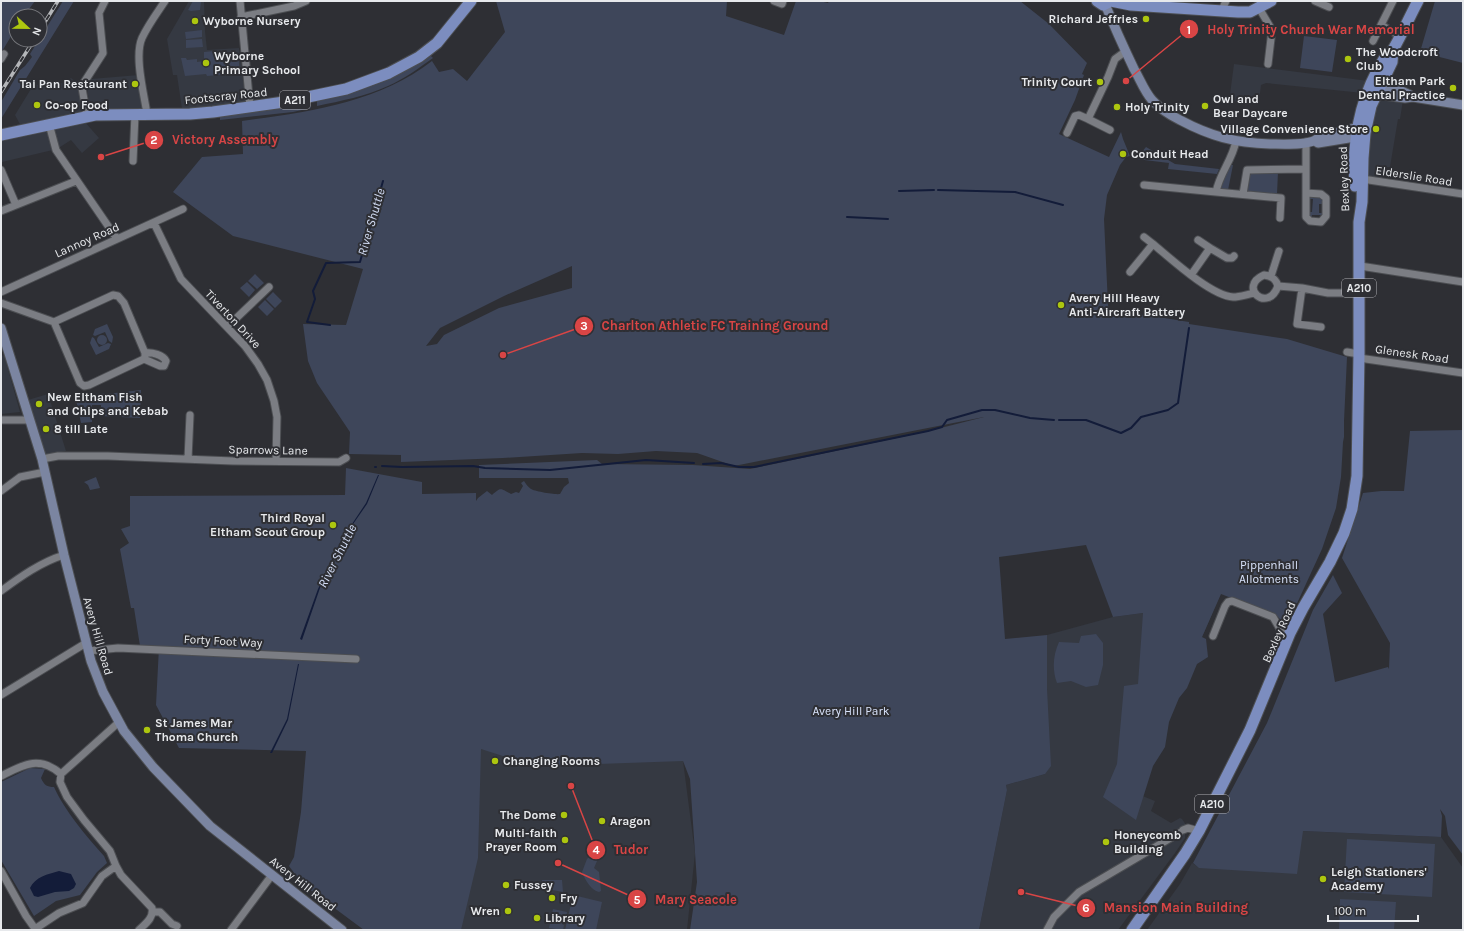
<svg xmlns="http://www.w3.org/2000/svg" width="1464" height="931" font-family="Karla,sans-serif">
	<style>
		.built { fill: #353942 }
		.green { fill: #3e465a; fill-rule: evenodd }
		.water { fill: #131c39 }
		.lines { fill: none; stroke-linecap: round; stroke-linejoin: round }
		.stream { stroke: #131c39; stroke-width: 2 }
		.street-casing { stroke: #4c4e52; stroke-width: 9 }
		.secondary-casing { stroke: #4c4e52; stroke-width: 11 }
		.primary-casing { stroke: #4c4e52; stroke-width: 13 }
		.street { stroke: #7b7d83; stroke-width: 7 }
		.secondary { stroke: #7b85a1; stroke-width: 9 }
		.primary { stroke: #7c8dbf; stroke-width: 11 }
		.rail-casing { stroke: #b4b6b9; stroke-width: 3.5 }
		.rail { stroke: #2e2f34; stroke-width: 2; stroke-dasharray: 6; stroke-linecap: butt }
		.poi-dot { fill: #adc60f; stroke: #2e2f34; stroke-width: 1.5 }
		.labels { text-anchor: middle; dominant-baseline: central; stroke-width: 4; stroke-linejoin: round; paint-order: stroke }
		.shield { fill: #2e2f34; stroke: #b0b1b5; stroke-width: 1 }
		.shield-label { font-size: 11px; font-weight: bold; fill: #e7e9ec }
		.poi-label { font-size: 12px; font-weight: bold; fill: #e7e9ec; stroke: #2e2f34; text-anchor: start }
		.street-label { font-size: 12px; fill: #e7e9ec; stroke: #2e2f34 }
		.park-label { font-size: 12px; fill: #d8e2fa; stroke: #2e2f34 }
		.water-label { font-size: 13px; font-style: italic; fill: #d3ddf5; stroke: #2e2f34 }
		.leader { fill: none; stroke: #d94545; stroke-width: 1.5 }
		.callout-dot { fill: #d94545; stroke: #2e2f34; stroke-width: 1.5 }
		.mark-label { font-size: 12px; text-anchor: middle; font-weight: bold; fill: #fff }
		.callout-label { font-size: 13px; text-anchor: middle; font-weight: bold; fill: #d94545; stroke: #2e2f34; stroke-width: 4; stroke-linejoin: round; paint-order: stroke }
	</style>
	<rect width="100%" height="100%" fill="#2e2f34"/>
	<!-- built -->
	<path class="built" d="M189,1H204L205,31L207,50L239,48L246,104L182,109L177,75H173L167,39Z
		M1234,64L1369,81L1363,93L1266,83L1261,85L1259,102L1244,101L1229,102Z
		M139,75L147,114L23,130L15,115L34,84L47,87L60,84L71,78L75,81L87,115L90,110L87,87L91,79Z
		M1378,97L1403,100L1400,119H1398L1390,167H1384L1382,180L1365,178L1367,145Z
		M84,121L99,138L82,153L71,140L57,149L2,162L1,159V138Z
		M4,355L20,412L1,414V356Z
		M48,394L66,451L45,456L28,400Z
		M1221,593L1135,793L1155,801L1151,811L1171,823L1180,818L1182,819L1186,825L1182,827L1185,834V838L1175,853L1118,930H979L1007,790L1006,785L1045,774L1047,635L1113,617L1143,613Z
		M480,749L683,761L695,853L687,930H398Z
		M1302,831L1441,837L1463,868V930H1147L1180,884L1192,863L1200,868Z"/>
	<!-- green -->
	<path class="green" d="M1,1H35L24,16H16V28L1,53Z
		M63,1H74L1,119V102L20,70L25,66L32,57L30,54Z
		M193,1H201L200,10L191,11L188,10Z
		M496,1H727L726,16L784,35L796,1H819L828,3L829,1H1020L1049,24L1087,63L1082,74L1084,75L1075,100L1059,134L1109,157L1121,132L1123,139L1130,156L1126,157L1120,165L1107,195L1104,219L1108,305L1110,313L1146,315L1189,322V324L1287,339L1347,357L1344,421V437L1343,442L1341,477L1336,508L1322,549L1288,623L1281,620L1277,616L1221,594L1202,637L1206,639L1208,657L1197,664L1187,688L1179,698L1169,722L1165,747L1153,766L1136,820L1103,797L1117,764L1124,686L1138,684L1143,613L1113,617L1086,545L999,557L1005,639L1047,635V689L1051,766L1045,774L1006,785L1007,790L979,930H690L697,882L690,779L683,761L513,767L506,757L481,749L478,858L461,930H364L302,884L289,866L294,857L301,812L306,751L179,748L156,705L159,647L140,646L134,608H131L120,549L129,543L121,529L130,526V496L345,495L346,468L422,482V494L476,493V501L478,498L487,491L492,495C501,487 500,488 511,494L516,492L519,493L523,486L521,483L524,481C526,484 528,487 531,489C534,491 555,495 560,494L564,487L569,483L568,478H479V465L597,460L602,464L693,465L750,469L925,432L984,417L734,466L697,453L656,451L618,454L582,453L503,458L401,462V455L349,454L350,432L317,383L308,361L303,324L346,325L363,269L233,236L173,192L202,157L243,154L242,121C308,112 378,103 432,61L439,72L453,69L467,81L505,32ZM572,266V288L499,308L444,335L437,344L426,346L440,328L504,296Z
		M1435,1H1463V63L1420,52Z
		M202,30V37L186,39L185,32Z
		M1304,36L1337,40L1332,72L1300,68Z
		M202,39L203,47L186,48V40Z
		M214,51L215,56L238,54L240,73L207,76L206,74L185,76L181,58H186L187,60L197,59V62L204,61V52Z
		M430,55L433,58C419,68 404,79 388,86C366,96 341,101 317,106V100C344,94 370,88 395,76C407,71 418,62 430,55Z
		M307,102L309,103L311,108L293,112L220,120V116Z
		M1146,147L1175,164L1219,169L1217,174L1168,169L1169,163L1136,159Z
		M1231,165H1233L1228,190L1223,189L1220,187L1226,172Z
		M1253,172H1278L1277,194L1248,191L1246,190L1250,175Z
		M1310,197H1322L1324,204H1319V213H1324L1321,219V215H1312L1311,219L1309,218L1308,212H1312L1313,199H1308Z
		M255,274L264,283L257,289L248,281Z
		M247,282L255,290L249,297L240,288Z
		M273,292L282,301L275,308L266,299Z
		M265,300L274,309L267,316L258,307Z
		M107,324L113,337L112,343L109,341L105,332L95,336L93,335L95,329Z
		M97 340a5 5 0 1 1 10 0a5 5 0 1 1-10 0Z
		M92,337L94,338L99,347L108,343L111,344L109,349L96,355L90,343Z
		M141,390L140,418L101,416V405H92V422L81,423L75,395L115,393Z
		M1463,430V855L1448,835L1445,816L1440,809L1442,816L1441,837L1303,831L1297,874L1199,868L1193,863L1267,723L1313,610L1333,575L1342,593L1323,614L1335,682L1388,667L1389,669L1390,643L1342,558L1363,493L1381,491H1404L1410,431Z
		M96,477L100,488L90,490L88,485L84,482Z
		M1096,634L1103,643V665L1098,685L1086,687L1071,681L1057,683C1052,670 1053,655 1059,642L1079,643L1081,636Z
		M30,768L45,769L41,778C44,785 47,787 54,787C64,810 87,837 104,856L107,863L97,872L80,895L56,901L34,916L1,860V782Z
		M1347,839L1435,844L1432,897L1344,892Z
		M592,854L595,855L597,861L594,868L599,872L601,891L599,892C591,890 585,880 582,872L587,859Z
		M542,880H562L563,892L542,888Z
		M573,895L602,902L596,930H565Z
		M1340,899L1396,902L1394,930H1339Z
		M553,909L567,912L566,918H563L562,924L564,925L563,930L549,928Z"/>
	<!-- water -->
	<path class="water" d="M378,475H379L367,504L342,540L320,588L302,640L300,639L318,589L332,560L342,539L366,503Z
		M298,664H299L288,720L272,753H270L287,719Z
		M59,871L71,874L76,884L74,888L69,891L55,892L38,897L34,896L30,888C35,877 48,874 59,871Z"/>
	<g class="lines">
		<!-- stream -->
		<path class="stream" d="M938,190L1015,192L1063,205
			M899,191L934,190
			M847,217L888,219
			M330,325L307,322L315,299L313,291L326,263L360,262L383,181
			M1059,420H1086L1121,433L1131,428L1141,417L1168,410L1178,403L1189,328
			M703,464L721,463L739,467H754L928,431L942,427L947,420L982,410H995L1030,418L1054,420
			M382,466L402,467L473,466L485,468L550,470L646,460L694,463
			M375,467H376"/>
		<!-- street casing -->
		<g class="street-casing">
			<path id="street" d="M240,1L250,107
				M774,1L782,4L783,1
				M1315,1L1329,7
				M1259,8L1272,30L1268,64
				M1221,12L1226,1
				M241,17L294,6L306,1
				M1381,25L1400,36
				M1373,41L1393,1
				M1,59L4,54
				M147,114C144,94 134,56 142,38C148,25 157,13 165,1
				M87,116L82,88L83,84L103,53L99,13L105,1
				M49,124L56,150L117,239
				M1110,130L1088,119L1108,77L1115,59L1126,51
				M1067,133L1075,116L1079,115L1088,119
				M1236,141C1232,161 1220,172 1216,192L1281,198L1280,218
				M133,161L135,114
				M1,170L16,205
				M1362,179L1463,194
				M1144,185L1216,192
				M1306,193L1321,194L1326,198V216L1321,222L1310,221L1306,217C1306,192 1306,167 1306,142
				M1243,194L1247,170L1306,169
				M1,211L76,181
				M154,223L181,279L245,346L258,364L267,380L274,401L277,417L276,461
				M1144,237L1153,244
				M1198,240L1210,248
				M1360,266L1463,282
				M1130,272L1153,244C1170,258 1211,296 1233,297C1240,297 1248,294 1255,293
				M1191,275L1210,248L1227,258H1232L1234,256
				M1264,275C1272,276 1276,279 1278,286C1268,314 1237,287 1264,275Z
				M1271,276L1279,251
				M1278,286L1302,288L1328,293H1359
				M1302,288L1297,324L1321,327
				M1,292L183,209
				M1,303L54,322L113,295L118,296L124,303L145,353V356L144,359L89,385L84,386L80,383L54,322
				M227,327L269,287
				M1347,352L1359,354
				M1359,358L1463,373
				M144,359L160,366H164L166,361C163,355 152,352 145,353
				M1,420H30
				M42,459L58,456H108L233,461L339,462L346,458
				M188,459L190,415
				M1,491L20,477L45,472
				M1,591C20,577 41,562 64,555
				M1213,636L1225,606L1228,602L1232,601L1273,617L1280,629L1290,633
				M88,651L118,648L356,659
				M1,695L86,643
				M119,722L61,774L60,782L67,797L84,820L110,851L116,866L121,875L152,908C154,918 145,924 139,930
				M1,776C23,765 39,755 61,774
				M1183,830L1188,828L1199,831
				M1,871L26,916L36,930
				M153,912H160L172,924L177,926
				M35,929L59,913L83,903L102,876L116,866
				M231,930L272,875
				M1047,930L1054,917L1079,892L1179,833"/>
		</g>
		<!-- secondary casing -->
		<g class="secondary-casing">
			<path id="secondary" d="M1105,4C1114,26 1124,48 1134,69C1140,79 1144,91 1152,100C1160,109 1170,115 1180,120C1210,136 1235,143 1270,144C1281,144 1311,146 1318,138L1358,127L1365,133L1361,136L1318,143L1315,141
				M1375,87C1384,84 1401,90 1410,95
				M1373,91L1376,94L1405,98L1413,97L1463,105
				M1,328L42,459L64,555L91,661L103,692L124,731L153,767L210,826L342,930"/>
		</g>
		<!-- primary casing -->
		<g class="primary-casing">
			<path id="primary" d="M1097,1L1103,5L1107,3L1109,1
				M1111,1L1131,5L1238,12H1250L1271,1
				M1,135L95,115L190,114L213,112L284,102L346,89L389,73L419,57L437,43L471,1
				M1355,186C1352,142 1360,97 1384,59C1387,55 1392,52 1394,48C1403,32 1410,16 1418,1
				M1132,930L1185,854L1199,831L1250,730L1290,633L1303,608L1330,562L1344,533L1352,509L1357,476L1359,354V222L1362,202L1363,158L1365,133L1371,106L1392,62L1393,50"/>
		</g>
		<!-- street -->
		<use href="#street" class="street"/>
		<!-- secondary -->
		<use href="#secondary" class="secondary"/>
		<!-- primary -->
		<use href="#primary" class="primary"/>
		<!-- rail casing -->
		<g class="rail-casing">
			<path id="rail" d="M40,30L58,1
				M1,92L34,40"/>
		</g>
		<!-- rail -->
		<use href="#rail" class="rail"/>
	</g>
	<!-- markers -->
	<g class="poi-dot">
		<circle cx="1146" cy="19" r="4"/>
		<circle cx="195" cy="21" r="4"/>
		<circle cx="1348" cy="59" r="4"/>
		<circle cx="206" cy="63" r="4"/>
		<circle cx="1100" cy="82" r="4"/>
		<circle cx="135" cy="84" r="4"/>
		<circle cx="1453" cy="88" r="4"/>
		<circle cx="37" cy="105" r="4"/>
		<circle cx="1205" cy="106" r="4"/>
		<circle cx="1117" cy="107" r="4"/>
		<circle cx="1376" cy="129" r="4"/>
		<circle cx="1123" cy="154" r="4"/>
		<circle cx="1061" cy="305" r="4"/>
		<circle cx="39" cy="404" r="4"/>
		<circle cx="46" cy="429" r="4"/>
		<circle cx="333" cy="525" r="4"/>
		<circle cx="147" cy="730" r="4"/>
		<circle cx="495" cy="761" r="4"/>
		<circle cx="564" cy="815" r="4"/>
		<circle cx="602" cy="821" r="4"/>
		<circle cx="565" cy="840" r="4"/>
		<circle cx="1106" cy="842" r="4"/>
		<circle cx="1323" cy="879" r="4"/>
		<circle cx="506" cy="885" r="4"/>
		<circle cx="552" cy="898" r="4"/>
		<circle cx="508" cy="911" r="4"/>
		<circle cx="537" cy="918" r="4"/>
	</g>
	<g class="labels">
		<!-- shield labels -->
		<g class="shield">
			<rect x="280" y="91" width="30" height="18" rx="3"/>
			<rect x="1342" y="279" width="34" height="18" rx="3"/>
			<rect x="1195" y="795" width="34" height="18" rx="3"/>
		</g>
		<g class="shield-label">
			<text x="295" y="100">A211</text>
			<text x="1359" y="288">A210</text>
			<text x="1212" y="804">A210</text>
		</g>
		<!-- poi labels -->
		<g class="poi-label">
			<text x="1138" y="19" text-anchor="end">Richard Jeffries</text>
			<text x="203" y="21">Wyborne Nursery</text>
			<text x="1356" y="52">The Woodcroft<tspan x="1356" dy="14">Club</tspan></text>
			<text x="214" y="56">Wyborne<tspan x="214" dy="14">Primary School</tspan></text>
			<text x="1445" y="81" text-anchor="end">Eltham Park<tspan x="1445" dy="14">Dental Practice</tspan></text>
			<text x="1092" y="82" text-anchor="end">Trinity Court</text>
			<text x="127" y="84" text-anchor="end">Tai Pan Restaurant</text>
			<text x="1213" y="99">Owl and<tspan x="1213" dy="14">Bear Daycare</tspan></text>
			<text x="45" y="105">Co-op Food</text>
			<text x="1125" y="107">Holy Trinity</text>
			<text x="1368" y="129" text-anchor="end">Village Convenience Store</text>
			<text x="1131" y="154">Conduit Head</text>
			<text x="1069" y="298">Avery Hill Heavy<tspan x="1069" dy="14">Anti-Aircraft Battery</tspan></text>
			<text x="47" y="397">New Eltham Fish<tspan x="47" dy="14">and Chips and Kebab</tspan></text>
			<text x="54" y="429">8 till Late</text>
			<text x="325" y="518" text-anchor="end">Third Royal<tspan x="325" dy="14">Eltham Scout Group</tspan></text>
			<text x="155" y="723">St James Mar<tspan x="155" dy="14">Thoma Church</tspan></text>
			<text x="503" y="761">Changing Rooms</text>
			<text x="556" y="815" text-anchor="end">The Dome</text>
			<text x="610" y="821">Aragon</text>
			<text x="557" y="833" text-anchor="end">Multi-faith<tspan x="557" dy="14">Prayer Room</tspan></text>
			<text x="1114" y="835">Honeycomb<tspan x="1114" dy="14">Building</tspan></text>
			<text x="1331" y="872">Leigh Stationers'<tspan x="1331" dy="14">Academy</tspan></text>
			<text x="514" y="885">Fussey</text>
			<text x="560" y="898">Fry</text>
			<text x="500" y="911" text-anchor="end">Wren</text>
			<text x="545" y="918">Library</text>
		</g>
		<!-- street labels -->
		<g class="street-label">
			<text transform="translate(226 96) rotate(-6)">Footscray Road</text>
			<text transform="translate(1414 176) rotate(9)">Elderslie Road</text>
			<text transform="translate(1344 179) rotate(-92)">Bexley Road</text>
			<text transform="translate(87 240) rotate(-24)">Lannoy Road</text>
			<text transform="translate(233 319) rotate(47)">Tiverton Drive</text>
			<text transform="translate(1412 354) rotate(8)">Glenesk Road</text>
			<text transform="translate(268 450) rotate(1)">Sparrows Lane</text>
			<text transform="translate(1279 632) rotate(-66)">Bexley Road</text>
			<text transform="translate(98 636) rotate(74)">Avery Hill Road</text>
			<text transform="translate(223 641) rotate(3)">Forty Foot Way</text>
			<text transform="translate(303 884) rotate(38)">Avery Hill Road</text>
		</g>
		<!-- park labels -->
		<g class="park-label">
			<text x="1269" y="565">Pippenhall<tspan x="1269" dy="14">Allotments</tspan></text>
			<text x="851" y="711">Avery Hill Park</text>
		</g>
		<!-- water labels -->
		<g class="water-label">
			<text transform="translate(371 222) rotate(-74)">River Shuttle</text>
			<text transform="translate(337 556) rotate(-63)">River Shuttle</text>
		</g>
	</g>
	<!-- callouts -->
	<path class="leader" d="M1126 81L1189 29M101 157L154 140M503 355L584 326M571 786L596 850M558 863L637 899M1021 892L1086 908"/>
	<g class="callout-dot">
		<circle cx="1126" cy="81" r="4"/>
		<circle cx="101" cy="157" r="4"/>
		<circle cx="503" cy="355" r="4"/>
		<circle cx="571" cy="786" r="4"/>
		<circle cx="558" cy="863" r="4"/>
		<circle cx="1021" cy="892" r="4"/>
		<circle cx="1189" cy="29" r="10"/>
		<circle cx="154" cy="140" r="10"/>
		<circle cx="584" cy="326" r="10"/>
		<circle cx="596" cy="850" r="10"/>
		<circle cx="637" cy="899" r="10"/>
		<circle cx="1086" cy="908" r="10"/>
	</g>
	<g class="mark-label">
		<text x="1189" y="34">1</text>
		<text x="154" y="144">2</text>
		<text x="584" y="330">3</text>
		<text x="596" y="854">4</text>
		<text x="637" y="904">5</text>
		<text x="1086" y="912">6</text>
	</g>
	<g class="callout-label">
		<text x="1311" y="34">Holy Trinity Church War Memorial</text>
		<text x="225" y="144">Victory Assembly</text>
		<text x="715" y="330">Charlton Athletic FC Training Ground</text>
		<text x="631" y="854">Tudor</text>
		<text x="696" y="904">Mary Seacole</text>
		<text x="1176" y="912">Mansion Main Building</text>
	</g>
	<!-- border -->
	<rect width="1464" height="931" fill="none" stroke="#e7e9ec" stroke-width="4"/>
	<!-- north arrow -->
	<g transform="translate(28 28) rotate(112)"><circle r="19" fill="#2e2f34" stroke="#78797e"/>
	<path d="M0-3L7 15L0 10L-7 15Z" fill="#adc60f"/>
	<text y="-6" font-size="11" font-weight="bold" text-anchor="middle" fill="#e7e9ec">N</text>
	</g>
	<!-- scale -->
	<path d="M1328 915v6h90v-6" fill="none" stroke="#e7e9ec" stroke-width="2"/>
	<text x="1334" y="915" font-size="12" fill="#e7e9ec" stroke="#2e2f34" stroke-width="3" paint-order="stroke">100 m</text>
</svg>
